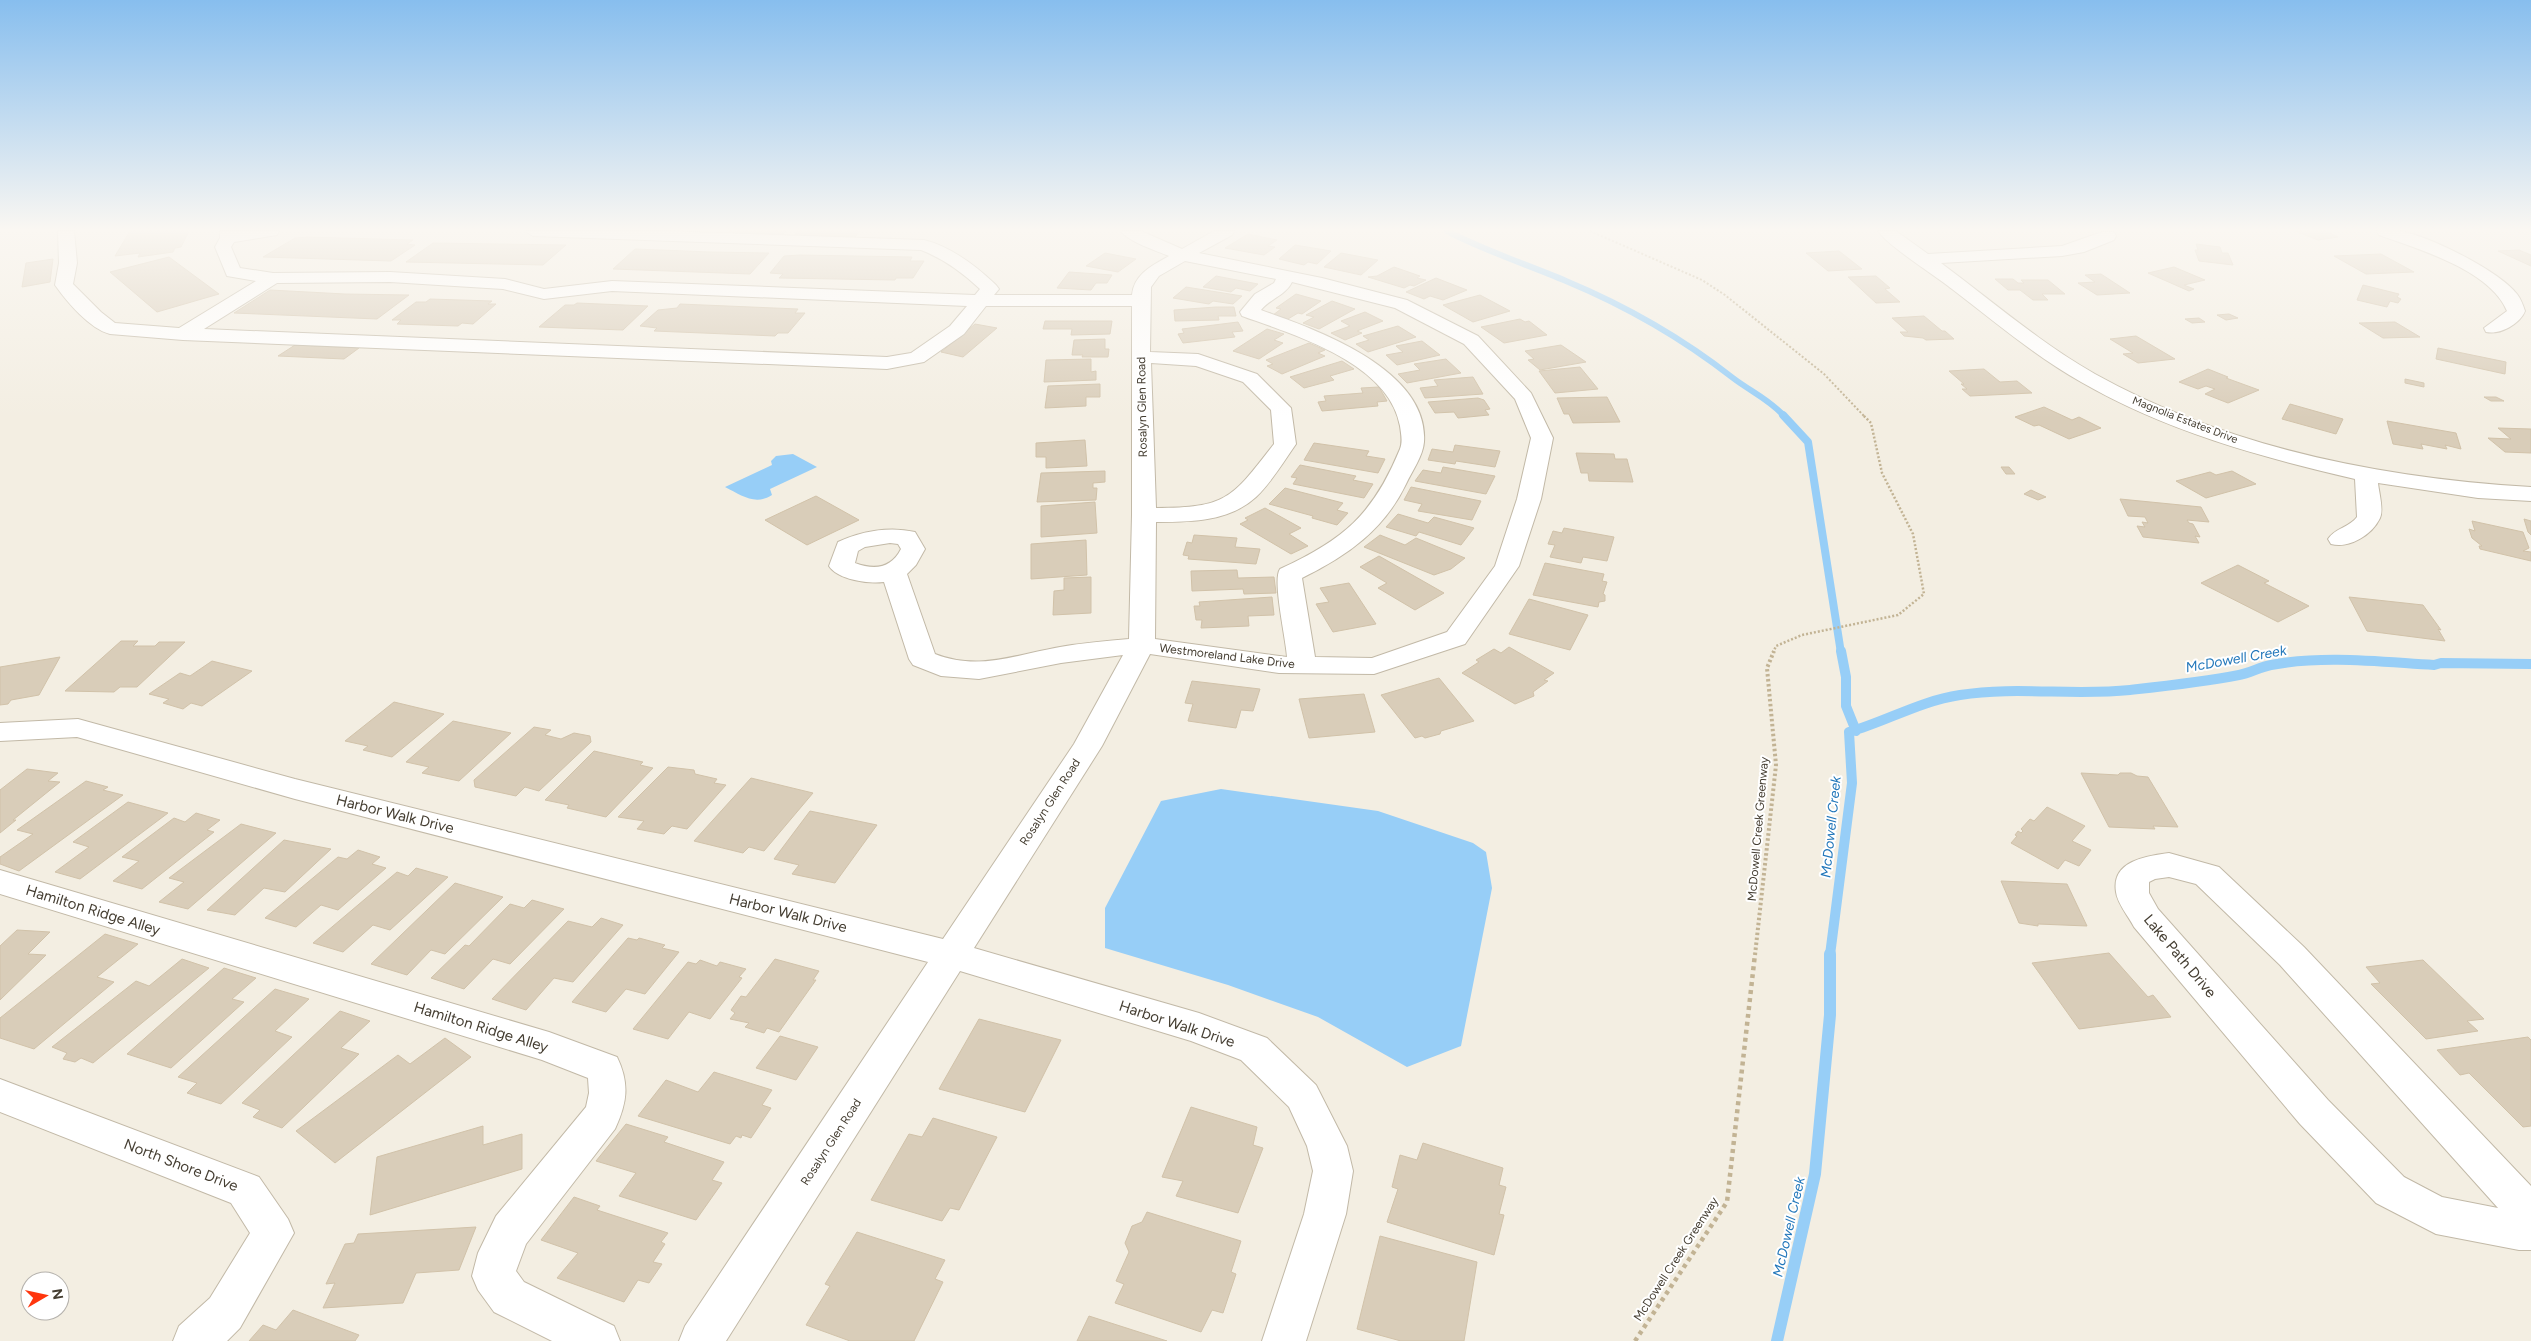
<svg xmlns="http://www.w3.org/2000/svg" width="2531" height="1341" font-family="Figtree,sans-serif">
	<style>
		.water { fill: #97cef7 }
		.lines { fill: none; stroke-linecap: round; stroke-linejoin: round }
		.stream-far3 { stroke: #97cef7; stroke-width: 6 }
		.stream-far2 { stroke: #97cef7; stroke-width: 8 }
		.stream-far1 { stroke: #97cef7; stroke-width: 10 }
		.stream { stroke: #97cef7; stroke-width: 12 }
		.building { fill: #d9cdb9; stroke: #d1c2a9 }
		.minor-casing { stroke: #c2b9a7; stroke-width: 2 }
		.path-far3 { stroke: #c2b394; stroke-width: 2; stroke-dasharray: 2 2; stroke-linecap: butt }
		.path-far2 { stroke: #c2b394; stroke-width: 2.5; stroke-dasharray: 2 2; stroke-linecap: butt }
		.path-far1 { stroke: #c2b394; stroke-width: 4; stroke-dasharray: 2.5 2.5; stroke-linecap: butt }
		.path { stroke: #c2b394; stroke-width: 4.5; stroke-dasharray: 4 4; stroke-linecap: butt }
		.minor { fill: #fff; fill-rule: evenodd }
		.labels { text-anchor: middle; dominant-baseline: central; stroke-width: 4; stroke-linejoin: round; paint-order: stroke }
		.far-street-label { font-size: 11px; fill: #453e32; stroke: #fff }
		.street-label { font-size: 12px; fill: #453e32; stroke: #fff }
		.water-label { font-size: 14px; font-style: italic; fill: #2277ba; stroke: #fff }
		.near-street-label { font-size: 15px; fill: #453e32; stroke: #fff }
	</style>
	<rect width="100%" height="100%" fill="#f3eee2"/>
	<!-- water -->
	<path class="water" d="M793,454L817,467L770,489L772,495C755,506 741,495 725,487L772,465L771,461L776,456Z
		M1221,789L1378,811L1473,843L1486,852L1492,888L1461,1046L1407,1067L1318,1017L1228,985L1105,948V908L1161,801Z"/>
	<g class="lines">
		<!-- stream-far3 -->
		<path class="stream-far3" d="M1447,231C1485,251 1526,264 1566,281C1626,306 1682,338 1733,378C1750,391 1770,400 1784,416"/>
		<!-- stream-far2 -->
		<path class="stream-far2" d="M1783,415L1808,442L1841,653"/>
		<!-- stream-far1 -->
		<path class="stream-far1" d="M1841,651L1846,677V706L1856,731
			M1830,955L1852,783L1849,732C1887,721 1920,701 1960,695C2016,686 2073,696 2130,690C2166,686 2203,682 2239,675C2250,673 2260,667 2271,665C2324,655 2381,662 2434,665L2441,663L2531,664"/>
		<!-- stream -->
		<path class="stream" d="M1777,1341L1815,1174L1830,1015V954"/>
	</g>
	<!-- building -->
	<path class="building" d="M130,231H189L181,247L175,248L173,252L138,257L140,253L115,256Z
		M729,231H786L782,235L727,233Z
		M798,231H860L854,238L794,236Z
		M2295,231H2326L2338,237L2318,240Z
		M1248,234L1277,240L1268,246L1275,247L1264,255L1225,248Z
		M307,237L413,240L407,244L415,245L391,261L263,257L295,238Z
		M433,243L566,245L543,265L406,262Z
		M2196,244L2220,247L2222,253H2228L2233,265L2199,261L2195,250H2198Z
		M1295,245L1331,251L1317,264L1308,262L1304,265L1279,259Z
		M635,249L710,252L769,253L750,274L613,269Z
		M2519,250L2531,255V266L2498,251Z
		M1839,251L1862,269L1828,271L1806,253Z
		M1105,253L1136,259L1118,272L1086,266Z
		M1341,253L1378,260L1361,275L1324,267Z
		M2381,254L2414,272L2366,274L2334,256Z
		M800,255L912,257L910,261H924L913,278H896L895,280L779,278L783,274L770,273L784,256Z
		M169,257L219,294L157,312L110,272Z
		M53,259L50,282L22,287L26,263Z
		M1394,267L1420,276L1417,278L1426,280L1414,286L1410,285L1404,288L1368,277L1377,276Z
		M2174,267L2205,280L2184,285L2194,289L2189,291L2148,273Z
		M1069,272L1112,275L1107,283H1096L1091,290L1057,288Z
		M2101,274L2130,293L2097,295L2078,283L2095,282L2085,275Z
		M1216,276L1258,284L1250,291L1236,288L1231,292L1203,287Z
		M1876,276L1890,288L1885,289L1900,302L1876,303L1848,277Z
		M1436,278L1467,290L1443,300L1430,296L1424,299L1406,292Z
		M1995,279H2013L2018,283H2024L2021,280H2048L2065,294H2042L2048,300H2033L2020,290H2008Z
		M2363,285L2399,294L2397,297L2401,299L2398,303L2390,301L2387,307L2357,300Z
		M1186,287L1242,296L1233,304L1213,301L1209,304L1173,298Z
		M270,290L345,294L409,295L377,319L234,313Z
		M1296,294L1321,301L1302,314L1298,313L1288,319L1273,315L1281,309L1276,308Z
		M1480,295L1510,311L1473,322L1443,305Z
		M430,299L492,301L488,304H496L473,324L462,323L458,326L397,324L401,320H392L416,302H426Z
		M1332,301L1355,309L1319,329L1303,323L1314,317L1306,315Z
		M577,303L648,306L623,330L539,327L565,305H574Z
		M680,304L798,309L795,313H805L788,333H778L775,336L654,331L657,328L640,326L658,310L677,308Z
		M1216,307H1234L1236,316H1218L1219,320L1175,321L1174,310Z
		M1365,312L1383,321L1357,331L1362,333L1345,340L1331,333L1350,326L1341,321Z
		M2229,314L2238,318L2226,320L2217,315Z
		M1924,316L1942,331H1945L1954,339L1926,340L1923,338L1904,336L1900,332H1908L1892,318Z
		M2199,318L2205,322L2192,323L2185,319Z
		M1520,319L1525,322L1529,321L1547,335L1504,343L1481,327Z
		M1045,321H1112L1110,334L1071,335L1072,329H1043Z
		M1238,322L1243,331L1232,332L1235,337L1183,343L1178,334L1184,333L1182,329Z
		M2395,322L2420,337L2383,338L2359,323Z
		M975,324L997,328L963,357L941,352Z
		M1398,326L1416,337L1368,352L1356,344L1369,340L1363,336Z
		M1267,329L1284,334L1274,340L1283,343L1259,359L1233,351Z
		M2136,336L2175,359L2138,363L2123,354L2133,353L2110,339Z
		M1105,339V349H1109L1108,357H1082L1083,355H1072L1074,340Z
		M1422,341L1440,355L1397,365L1386,355L1403,352L1396,346Z
		M1309,343L1325,350L1318,353L1325,356L1282,374L1267,366L1273,364L1266,360Z
		M295,345L359,348L344,359L278,356Z
		M1561,345L1586,362L1540,370L1528,360L1534,359L1525,351Z
		M2438,348L2506,362L2505,374L2436,359Z
		M1091,359V372L1096,371V380L1044,382L1046,360Z
		M1446,359L1461,373L1407,383L1398,374L1420,370L1414,364Z
		M1342,361L1354,369L1330,376L1334,380L1304,388L1290,377Z
		M1580,367L1598,389L1555,393L1539,371Z
		M1984,369L2000,382L2017,381L2032,393L1970,396L1962,389H1967L1961,384H1964L1949,371Z
		M2208,369L2228,377L2226,378L2259,390L2228,403L2205,394L2215,389L2206,386L2198,389L2179,382Z
		M1473,377L1483,394L1425,398L1420,388L1438,386L1434,380Z
		M2405,379L2424,383V387L2405,383Z
		M1100,384V397H1086V406L1045,408L1048,386Z
		M1379,387L1387,401L1377,402L1378,406L1322,411L1318,402L1326,401L1324,396L1363,393L1361,388Z
		M1607,397L1620,422L1573,423L1569,414H1564L1557,398Z
		M2484,397H2496L2504,401H2491Z
		M1478,398L1484,400L1490,409L1485,410L1489,415L1458,418L1454,412L1435,413L1428,402Z
		M2290,404L2343,419L2336,434L2282,419Z
		M2044,407L2072,420L2079,417L2101,428L2069,439L2039,425L2034,426L2015,417Z
		M2387,421L2456,433L2461,449L2445,445L2447,449L2421,444L2423,449L2393,444Z
		M2498,428L2531,429V453L2505,452L2488,438L2511,439Z
		M1085,440L1087,466L1046,468V457H1036V443Z
		M1314,443L1369,451L1366,456L1385,459L1378,473L1304,460Z
		M1455,445L1500,451L1495,467L1456,461L1455,464L1428,460L1432,449L1453,452Z
		M1576,453L1614,454L1615,459H1627L1633,482L1589,481L1588,473H1581Z
		M1300,465L1356,476L1353,480L1373,484L1364,498L1293,484L1297,478L1291,477Z
		M1443,467L1495,476L1486,494L1415,481L1423,470L1441,473Z
		M2001,467H2009L2015,474H2006Z
		M1105,471V482L1093,483V488H1097L1096,500L1037,502L1041,473Z
		M2232,471L2256,484L2206,498L2176,481L2210,472L2216,475Z
		M1411,487L1481,501L1472,520L1418,511L1422,504L1404,500Z
		M1285,488L1343,503L1337,510L1348,513L1337,525L1312,518L1313,516L1269,504Z
		M2031,490L2046,497L2038,500L2024,494Z
		M816,496L859,520L807,545L765,520Z
		M2120,499L2201,507L2209,522L2187,520L2189,523L2193,524L2200,537L2195,536L2199,543L2143,537L2137,526L2145,527L2142,522L2148,523L2145,517L2128,516Z
		M1095,502L1097,533L1041,537V506Z
		M1265,508L1301,528L1289,534L1308,546L1291,554L1240,524L1248,520L1245,518Z
		M1398,514L1428,523L1434,517L1474,528L1461,545L1419,532L1416,536L1386,527Z
		M2524,519L2531,521V535L2528,532Z
		M2472,521L2523,532L2529,548L2523,551L2531,552V561L2480,549L2479,546H2482L2472,538L2469,529L2475,531Z
		M1564,528L1614,537L1607,561L1583,557L1581,563L1550,557L1555,545L1548,544L1553,531L1562,533Z
		M1194,535L1237,538L1235,547L1260,549L1256,564L1188,559L1189,556L1183,555L1187,542L1192,543Z
		M1380,535L1405,545L1416,538L1465,558L1451,569L1434,575L1364,547Z
		M1086,540L1087,575L1031,579V544Z
		M1379,556L1444,593L1415,610L1378,588L1387,583L1360,567Z
		M1545,563L1604,574L1602,581L1607,582L1603,594L1605,595V601L1599,602L1598,607L1533,595Z
		M2238,565L2269,581L2264,583L2309,606L2278,622L2201,583Z
		M1237,570L1238,578L1274,577L1276,593L1244,594L1243,589L1192,591L1191,571Z
		M1091,577V613L1053,615L1054,591L1064,590V578Z
		M1349,583L1376,624L1333,632L1316,604L1329,602L1320,588Z
		M1272,597L1274,615L1248,616L1249,626L1201,628L1202,620H1196L1194,606H1200L1199,602Z
		M2349,597L2423,605L2441,630L2438,629L2445,641L2367,631Z
		M1529,599L1588,615L1570,650L1509,634Z
		M121,641H138L133,646H155L159,642H185L137,687H120L114,692L65,691Z
		M1509,647L1554,673L1544,680L1548,681L1533,692L1534,696L1515,704L1462,673L1479,662L1476,660L1494,649L1501,653Z
		M60,657L39,695L11,700L8,704L0,705V667Z
		M212,661L252,671L202,706L191,703L183,709L163,703L169,699L149,694L180,673L190,676Z
		M1439,678L1474,721L1441,731L1440,734L1425,738L1422,736L1415,738L1381,695Z
		M1192,681L1260,689L1253,711L1241,710L1236,728L1188,721L1193,704L1185,703Z
		M1364,694L1375,732L1309,738L1299,699Z
		M394,702L444,714L392,757L363,750L368,746L345,741Z
		M453,721L511,733L459,781L422,773L429,767L406,762Z
		M534,727L551,730L545,735L561,739L574,733L590,736L591,742L539,791L525,787L516,796L475,787L474,780Z
		M594,751L643,762L640,765L653,768L606,817L567,808L569,805L545,800Z
		M668,767L694,770L695,774L717,779L714,783L726,785L687,829L672,826L664,834L637,829L644,821L618,817Z
		M27,769L58,773L48,781L60,782L13,820H16L0,833V790Z
		M2081,773L2118,775L2120,773H2131L2137,776L2148,777L2178,827L2153,826L2155,829L2109,827Z
		M751,778L813,793L764,851L749,847L743,853L694,841Z
		M86,781L108,787L103,790L123,795L19,871L0,864V857L33,834L17,830Z
		M128,802L168,813L80,879L55,872L89,847L73,842Z
		M2047,807L2085,826L2072,841L2091,850L2079,866L2065,860L2058,869L2011,843L2017,836L2015,835L2018,831L2021,833L2023,831L2021,829L2030,819L2034,821Z
		M810,811L877,825L835,883L792,874L799,865L774,859Z
		M196,813L220,820L207,830L214,832L142,889L113,881L139,861L122,857L174,818L185,822Z
		M241,824L276,833L188,909L159,902L184,882L169,878Z
		M284,840L331,849L285,892L264,888L235,915L207,910Z
		M358,850L380,857L372,864L386,868L338,910L321,905L296,927L265,918L338,857L347,859Z
		M416,868L448,877L390,930L373,925L343,952L313,943L397,872L408,876Z
		M2001,881L2067,884L2087,926L2038,924V926L2019,923Z
		M455,883L503,897L445,954L431,950L407,975L371,964Z
		M532,900L564,909L510,964L493,959L464,989L431,978L465,945L469,946L510,904L524,908Z
		M601,918L623,925L573,982L554,978L526,1010L492,999L568,921L592,927Z
		M17,930L50,932L28,954L46,955L0,1000V946Z
		M105,934L138,944L97,977L114,982L34,1049L0,1038V1018Z
		M628,938L637,940L639,938L665,945L662,948L679,952L645,994L626,989L606,1012L572,1002Z
		M2109,953L2148,997L2153,995L2171,1017L2079,1029L2032,963Z
		M182,959L209,968L93,1063L81,1058L75,1062L63,1059L67,1053L52,1047L136,981L149,986Z
		M775,959L819,971L813,980H816L779,1032L767,1028L764,1033L745,1027L749,1023L730,1019L735,1013L731,1010L741,996L746,997Z
		M700,960L717,966L720,962L746,969L739,977L742,978L710,1019L689,1012L668,1039L633,1029L688,962L696,964Z
		M2423,960L2484,1019L2467,1021L2478,1031L2426,1039L2371,984L2380,983L2366,967Z
		M224,968L256,978L232,999L244,1002L171,1068L127,1054Z
		M275,989L309,999L275,1031L292,1037L221,1104L187,1093L197,1083L178,1077Z
		M340,1011L370,1021L341,1048L359,1054L282,1128L253,1117L260,1110L242,1103Z
		M979,1019L1061,1040L1025,1112L939,1089Z
		M780,1036L818,1047L796,1080L756,1068Z
		M2528,1037L2531,1040V1126L2523,1127L2469,1073L2460,1075L2437,1050Z
		M445,1038L471,1057L335,1163L296,1131L398,1055L410,1064Z
		M714,1072L772,1090L762,1105L771,1108L751,1138L742,1135L741,1138L736,1136L730,1144L638,1116L666,1080L698,1092Z
		M1191,1107L1257,1127L1253,1145L1263,1148L1238,1213L1176,1196L1183,1181L1162,1177Z
		M933,1118L997,1137L959,1210L950,1208L942,1221L871,1200L909,1134L922,1137Z
		M626,1124L668,1137L664,1142L724,1162L712,1180L722,1183L696,1220L619,1196L636,1173L596,1161Z
		M483,1126V1145L522,1134V1169L370,1215L377,1157Z
		M1423,1143L1503,1168L1499,1185L1506,1187L1499,1214L1504,1215L1494,1255L1387,1222L1398,1189L1392,1187L1400,1155L1417,1160Z
		M574,1197L600,1206L597,1210L668,1233L661,1242L665,1244L653,1262L662,1264L649,1283L638,1280L624,1302L557,1278L578,1253L541,1240Z
		M1147,1212L1241,1241L1231,1272L1236,1274L1223,1313L1212,1310L1201,1332L1115,1303L1124,1284L1116,1281L1129,1252L1125,1243L1132,1226L1142,1222Z
		M476,1227L459,1270L416,1273L403,1303L323,1308L335,1283L326,1284L345,1244L354,1243L358,1234Z
		M857,1232L945,1260L935,1279L943,1282L914,1341H850L806,1325L830,1286L825,1284Z
		M1380,1236L1477,1262L1464,1341H1401L1357,1329Z
		M293,1310L359,1335L355,1341H249L263,1325L276,1330Z
		M1089,1316L1167,1341H1077Z"/>
	<g class="lines">
		<!-- minor casing -->
		<g class="minor-casing">
			<path id="minor" d="M58,231H74L77,263L73,284L101,312L115,323L179,328L256,281L227,276L215,247L220,238V231H279L277,235L234,242L231,247L240,268L273,273L390,272L505,279L544,289L612,281L975,295L980,289C963,273 944,259 921,250L533,236L525,231H663L924,240C952,247 976,266 996,285L999,289L994,295H1132C1134,274 1153,265 1169,256C1157,251 1127,241 1121,231H1141L1182,249L1214,231H1234L1232,235L1199,253L1322,278L1407,300L1478,336L1531,393L1553,438L1541,499L1519,566L1465,644L1374,674L1279,673L1150,654L1102,746L974,948L1199,1013L1267,1038L1316,1085L1347,1146L1353,1171L1346,1214L1306,1341H1262L1304,1214L1313,1171L1307,1146L1289,1107L1241,1060L1191,1041L960,971L726,1341H679L685,1326L928,962L295,799L77,737L0,741V723L78,719L295,779L943,939L1074,744L1123,655L1061,663L979,679L941,676L913,665L909,659L884,582C869,584 838,580 829,566L838,542C861,531 890,526 915,532L925,549L916,565L907,574L935,654C978,671 1015,655 1060,647C1082,643 1106,641 1129,639L1132,515V306H986L964,334L924,362L887,369L183,340L110,334C90,329 67,302 55,285L59,263ZM1185,261L1276,279L1274,283L1255,294L1240,312L1242,316C1295,335 1389,363 1400,426C1401,434 1403,441 1400,449C1373,515 1343,540 1280,569C1272,580 1286,639 1287,657L1155,639L1156,522C1190,522 1229,522 1256,497C1271,483 1284,461 1296,444L1291,408L1257,374L1198,354L1150,352L1151,287L1159,276ZM390,282L503,289L544,299L612,291L967,306L950,326L911,353L887,357L204,329L277,283ZM1292,282L1395,308L1464,344L1515,399L1531,438L1517,499L1495,566L1447,632L1372,658L1315,657L1302,578C1347,556 1384,530 1406,484C1412,471 1423,456 1424,442C1429,369 1315,329 1261,310C1270,299 1286,295 1292,282ZM1151,363L1196,366L1243,382L1271,410L1274,444C1232,498 1227,508 1156,508ZM890,543L898,544L901,549C891,569 874,570 855,563L858,551L865,547Z
				M1878,231H1896L1928,254L2062,246L2102,232H2114L2116,236L2114,240L2084,252L2062,256L1941,263C1991,300 2040,343 2095,374C2228,448 2381,478 2531,487V501L2478,498L2378,483C2379,493 2384,510 2380,518C2372,535 2349,549 2331,544L2328,539C2335,528 2350,527 2357,517L2355,479C2260,457 2166,431 2081,382C2035,356 1994,321 1952,289C1936,276 1888,246 1878,231Z
				M2377,231C2383,230 2393,229 2400,231C2429,236 2498,270 2517,294C2521,299 2523,305 2525,311C2520,324 2500,335 2486,332L2484,328L2507,311C2490,270 2418,249 2379,235Z
				M2169,853L2219,867L2304,947L2531,1186V1250H2519L2436,1234L2376,1203L2300,1124L2134,927C2129,917 2117,903 2116,892C2111,861 2146,856 2169,853ZM2169,877L2196,884L2280,965L2498,1208L2442,1197L2404,1177L2328,1100L2158,909L2149,893V882L2155,879Z
				M0,870L549,1032L617,1057C630,1084 627,1103 615,1129L526,1244L516,1271L524,1282L614,1326L620,1341H552L494,1312L478,1290L472,1276L478,1253L496,1216L586,1107L589,1093L588,1078L542,1060L0,894Z
				M0,1079L259,1177L288,1219L294,1233L240,1328L227,1341H173L179,1326L210,1298L250,1233L231,1203L0,1112Z"/>
		</g>
		<!-- path-far3 -->
		<path class="path-far3" d="M1590,231L1702,280L1725,295L1824,374L1864,416"/>
		<!-- path-far2 -->
		<path class="path-far2" d="M1773,653L1776,646L1802,635L1898,615L1924,594L1913,534L1882,473L1871,423L1863,415"/>
		<!-- path-far1 -->
		<path class="path-far1" d="M1755,955L1776,765L1767,668L1774,651"/>
		<!-- path -->
		<path class="path" d="M1635,1341L1727,1202L1755,954"/>
		<!-- minor -->
		<use href="#minor" class="minor"/>
	</g>
	<!-- sky -->
	<linearGradient id="sky" x2="0" y2="1"><stop stop-color="#87beee"/><stop offset="0.55" stop-color="#faf7f2"/><stop offset="1" stop-color="#faf7f2" stop-opacity="0"/></linearGradient>
	<rect width="2531" height="418" fill="url(#sky)"/>
	<g class="labels">
		<!-- far-street labels -->
		<g class="far-street-label">
			<text transform="translate(2185 420) rotate(21)">Magnolia Estates Drive</text>
		</g>
		<!-- street labels -->
		<g class="street-label">
			<text transform="translate(1142 407) rotate(-91)">Rosalyn Glen Road</text>
			<text transform="translate(1227 656) rotate(7)">Westmoreland Lake Drive</text>
			<text transform="translate(1050 802) rotate(-57)">Rosalyn Glen Road</text>
			<text transform="translate(1758 829) rotate(-85)">McDowell Creek Greenway</text>
			<text transform="translate(831 1142) rotate(-57)">Rosalyn Glen Road</text>
			<text transform="translate(1676 1259) rotate(-57)">McDowell Creek Greenway</text>
		</g>
		<!-- water labels -->
		<g class="water-label">
			<text transform="translate(2236 659) rotate(-10)">McDowell Creek</text>
			<text transform="translate(1831 827) rotate(-84)">McDowell Creek</text>
			<text transform="translate(1789 1227) rotate(-77)">McDowell Creek</text>
		</g>
		<!-- near-street labels -->
		<g class="near-street-label">
			<text transform="translate(395 814) rotate(14)">Harbor Walk Drive</text>
			<text transform="translate(93 910) rotate(17)">Hamilton Ridge Alley</text>
			<text transform="translate(788 913) rotate(14)">Harbor Walk Drive</text>
			<text transform="translate(2180 956) rotate(50)">Lake Path Drive</text>
			<text transform="translate(1177 1024) rotate(18)">Harbor Walk Drive</text>
			<text transform="translate(481 1027) rotate(17)">Hamilton Ridge Alley</text>
			<text transform="translate(181 1165) rotate(21)">North Shore Drive</text>
		</g>
	</g>
	<!-- north arrow -->
	<g transform="translate(45 1296) rotate(81)"><circle r="24" fill="#ffffff" stroke="#b5b2ad"/>
	<path d="M0-4L9 19L0 12L-9 19Z" fill="#ff360d"/>
	<text y="-8" font-size="14" font-weight="bold" text-anchor="middle" fill="#453e32">N</text>
	</g>
</svg>
